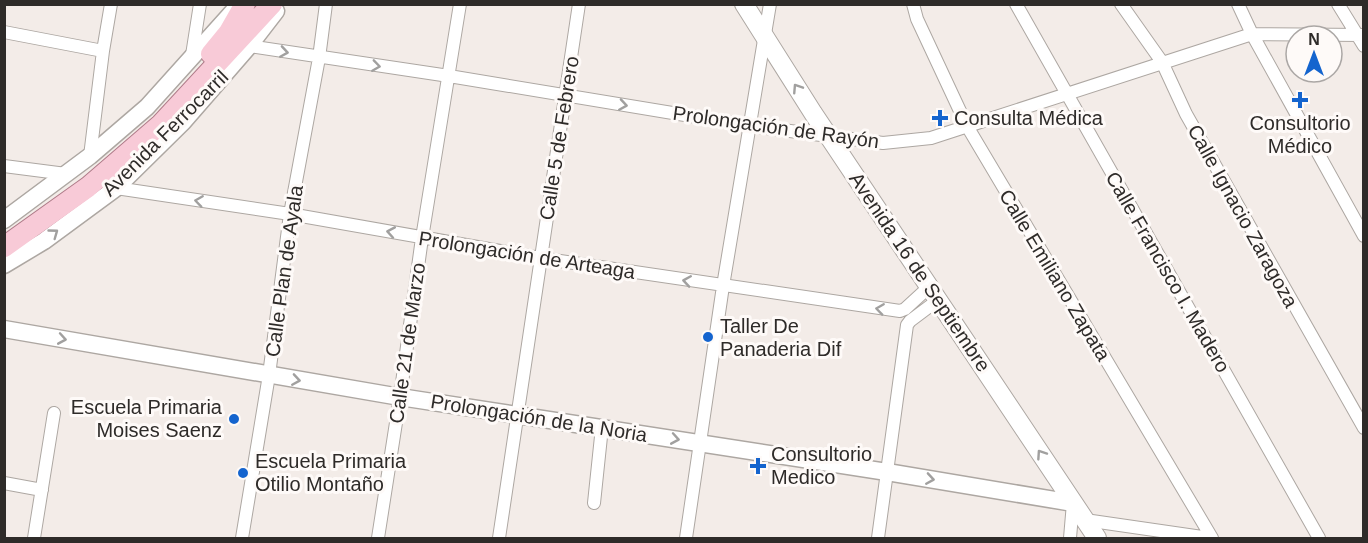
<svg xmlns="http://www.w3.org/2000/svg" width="1368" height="543" font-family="Helvetica,sans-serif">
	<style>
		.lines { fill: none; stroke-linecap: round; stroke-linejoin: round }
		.minor-casing { stroke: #ada7a2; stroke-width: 14 }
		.tertiary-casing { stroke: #ada7a2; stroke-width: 19 }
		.secondary-casing { stroke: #ada7a2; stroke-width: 20 }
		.primary-casing { stroke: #af7b89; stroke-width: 22 }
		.minor { stroke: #fff; stroke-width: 12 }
		.tertiary { stroke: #fff; stroke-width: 16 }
		.secondary { stroke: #fff; stroke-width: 18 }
		.primary { stroke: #f8cad7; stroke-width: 20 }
		.oneway { stroke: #a1a09f }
		.poi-dot { fill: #1464ce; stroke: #fefaf8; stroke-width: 2 }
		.labels { text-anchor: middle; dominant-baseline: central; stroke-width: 6; stroke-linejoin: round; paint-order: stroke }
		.poi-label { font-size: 20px; fill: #2e2b29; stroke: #fefaf8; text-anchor: start }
		.street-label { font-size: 20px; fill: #2e2b29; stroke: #fefaf8 }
	</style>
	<rect width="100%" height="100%" fill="#f3ece8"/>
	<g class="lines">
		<!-- minor casing -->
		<g class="minor-casing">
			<path id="minor" d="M913,4L917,19L967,126L1212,538
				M1016,4L1319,538
				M1121,4L1162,62L1186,114L1364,428
				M1238,4L1252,34L1364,236
				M1338,4L1364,46
				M4,32L103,51
				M249,46L449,76L751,126L883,143L931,138L1252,34L1364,35
				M192,55L200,4
				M90,156L103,51L111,4
				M4,166L66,174
				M116,188L290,214L540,258L900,311L905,309L929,287
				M4,483L42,490
				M594,503L602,427
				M1085,520L1209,538
				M34,538L54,413
				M242,538L269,375L290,214L319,58L326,4
				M378,538L400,397L422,238L460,4
				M499,538L579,4
				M686,538L723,286L770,4
				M878,538L907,325L910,321L938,300
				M1070,538L1073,503"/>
		</g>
		<!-- tertiary casing -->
		<g class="tertiary-casing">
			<path id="tertiary" d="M4,220L90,156L147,107L237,7
				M4,265L44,241L116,188L183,122L249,46L276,11
				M4,329L400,397L887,472L1073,503"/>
		</g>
		<!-- secondary casing -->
		<g class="secondary-casing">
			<path id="secondary" d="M744,4L813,113L1097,538"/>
		</g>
		<!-- primary casing -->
		<g class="primary-casing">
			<path id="primary" d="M211,54L229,32L245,4
				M4,247L88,187L161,124L272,4"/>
		</g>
		<!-- minor -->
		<use href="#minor" class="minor"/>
		<!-- tertiary -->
		<use href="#tertiary" class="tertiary"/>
		<!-- secondary -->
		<use href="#secondary" class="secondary"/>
		<!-- primary -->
		<use href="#primary" class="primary"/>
	</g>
	<!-- one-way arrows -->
	<defs><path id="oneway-chevron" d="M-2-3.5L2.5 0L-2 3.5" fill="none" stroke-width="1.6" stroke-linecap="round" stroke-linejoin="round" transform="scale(1.5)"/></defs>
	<g class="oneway">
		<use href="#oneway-chevron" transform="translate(284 52) rotate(9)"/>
		<use href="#oneway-chevron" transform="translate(376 66) rotate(8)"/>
		<use href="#oneway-chevron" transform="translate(797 88) rotate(-123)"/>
		<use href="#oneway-chevron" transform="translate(623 105) rotate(9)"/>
		<use href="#oneway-chevron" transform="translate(199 201) rotate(-172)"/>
		<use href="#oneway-chevron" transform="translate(391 232) rotate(-170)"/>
		<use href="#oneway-chevron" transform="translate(54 233) rotate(-36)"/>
		<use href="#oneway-chevron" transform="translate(687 281) rotate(-171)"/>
		<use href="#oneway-chevron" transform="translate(880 309) rotate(-172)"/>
		<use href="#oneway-chevron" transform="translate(62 339) rotate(10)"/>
		<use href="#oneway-chevron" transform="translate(296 380) rotate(9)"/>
		<use href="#oneway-chevron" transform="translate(675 439) rotate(10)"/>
		<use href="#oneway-chevron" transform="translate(1041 454) rotate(-124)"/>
		<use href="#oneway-chevron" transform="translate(930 479) rotate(9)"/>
	</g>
	<!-- markers -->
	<g class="poi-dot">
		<path d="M1297 91h6v6h6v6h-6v6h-6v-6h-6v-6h6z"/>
		<path d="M937 109h6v6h6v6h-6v6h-6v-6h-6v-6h6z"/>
		<circle cx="708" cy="337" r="6"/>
		<circle cx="234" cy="419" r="6"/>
		<path d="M755 457h6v6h6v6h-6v6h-6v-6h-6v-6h6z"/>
		<circle cx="243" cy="473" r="6"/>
	</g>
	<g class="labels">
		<!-- poi labels -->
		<g class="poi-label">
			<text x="954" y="118">Consulta Médica</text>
			<text x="1300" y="123" text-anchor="middle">Consultorio<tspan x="1300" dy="23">Médico</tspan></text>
			<text x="720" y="326">Taller De<tspan x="720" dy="23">Panaderia Dif</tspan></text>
			<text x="222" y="407" text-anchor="end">Escuela Primaria<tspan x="222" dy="23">Moises Saenz</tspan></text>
			<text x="771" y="454">Consultorio<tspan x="771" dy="23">Medico</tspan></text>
			<text x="255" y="461">Escuela Primaria<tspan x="255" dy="23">Otilio Montaño</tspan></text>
		</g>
		<!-- street labels -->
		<g class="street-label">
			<text transform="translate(776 127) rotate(8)">Prolongación de Rayón</text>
			<text transform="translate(165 133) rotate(-45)">Avenida Ferrocarril</text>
			<text transform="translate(559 138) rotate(-81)">Calle 5 de Febrero</text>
			<text transform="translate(1243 216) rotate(61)">Calle Ignacio Zaragoza</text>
			<text transform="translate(527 255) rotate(9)">Prolongación de Arteaga</text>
			<text transform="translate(284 271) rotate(-82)">Calle Plan de Ayala</text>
			<text transform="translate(920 272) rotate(56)">Avenida 16 de Septiembre</text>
			<text transform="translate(1168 272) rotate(60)">Calle Francisco I. Madero</text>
			<text transform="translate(1055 275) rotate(59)">Calle Emiliano Zapata</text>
			<text transform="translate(407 343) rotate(-82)">Calle 21 de Marzo</text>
			<text transform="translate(539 418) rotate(9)">Prolongación de la Noria</text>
		</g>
	</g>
	<!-- border -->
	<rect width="1368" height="543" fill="none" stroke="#2e2b29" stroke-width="12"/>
	<!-- north arrow -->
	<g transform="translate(1314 54)"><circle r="28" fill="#fefaf8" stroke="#aba7a5" stroke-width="1.5"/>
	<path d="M0-4.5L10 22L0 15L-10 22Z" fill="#1464ce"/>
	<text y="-9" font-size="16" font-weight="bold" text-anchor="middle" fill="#2e2b29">N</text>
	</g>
</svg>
